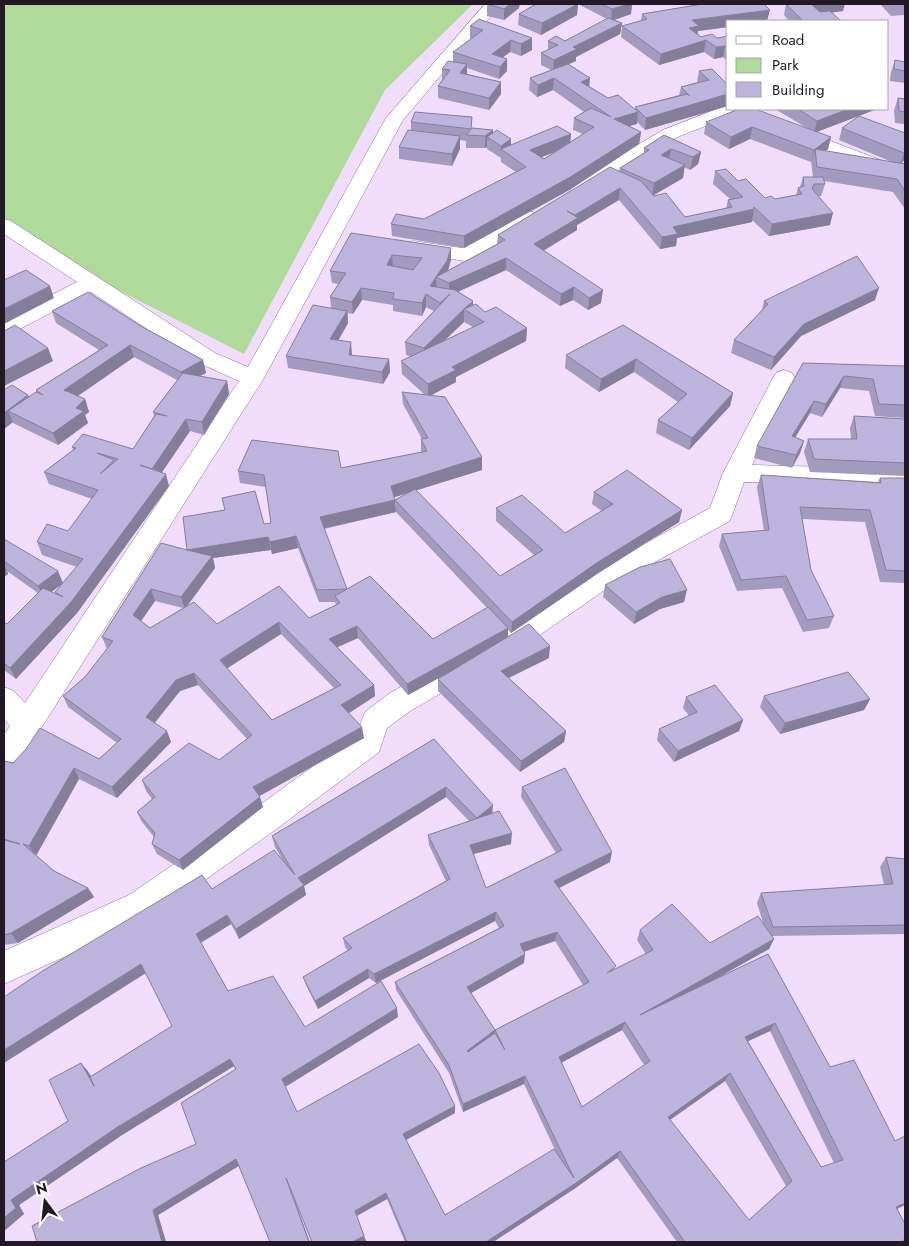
<svg xmlns="http://www.w3.org/2000/svg" width="909" height="1246" font-family="Jost,sans-serif">
	<style>
		.green { fill: #afda99 }
		.lines { fill: none; stroke-linecap: round; stroke-linejoin: round }
		.minor-casing { stroke: #8b7296; stroke-width: 1 }
		.minor { fill: #fff; fill-rule: evenodd }
		.wall { fill: #a39bbf; fill-rule: evenodd }
		.shaded-wall { fill: #847e9b }
		.building { fill: #bdb4de; stroke: #847e9b; fill-rule: evenodd }
	</style>
	<rect width="100%" height="100%" fill="#f1dcfb"/>
	<!-- green -->
	<path class="green" d="M4,4H473L385,90L244,354L29,245L4,225Z"/>
	<g class="lines">
		<!-- minor casing -->
		<g class="minor-casing">
			<path id="minor" d="M485,4H501L403,120L264,378L15,769L4,773V735L10,726L4,719V687L14,691L25,703L239,381L199,363L91,292L12,333L4,335V319L77,282L4,234V219L11,221L215,353L248,367L386,118Z
				M727,105L728,109H742L739,113L675,138L586,191H572L569,187L572,183L663,130Z
				M794,127L896,166H905V178L886,175L788,136L785,132L788,128Z
				M529,211L536,213L539,217L536,221L472,259L465,261L413,253L406,251L403,247L406,243L413,241L462,248L522,213Z
				M784,370L792,373L795,378L752,465L905,469V487L744,482L730,521L609,587L524,646L410,711L387,728L379,752L275,830L153,917L4,984V951L129,895L253,810L356,735L365,712L390,693L504,630L591,573L710,508L723,473L773,378L776,373Z"/>
		</g>
		<!-- minor -->
		<use href="#minor" class="minor"/>
	</g>
	<!-- wall -->
	<path class="wall" d="M487,4L519,8L504,20L487,16Z
		M536,4H632L631,14L614,20L622,23L620,34L576,57V61L568,64L589,86L608,98L635,109V107L679,95L681,87L697,82L699,71L728,85V106L645,130L637,122V124L629,126L641,132L639,144L571,189L464,248L392,236L391,224L424,219L516,172L501,162V158L487,149V147L485,148H466V141L460,140V149L452,166L399,159V147L411,130V122L472,117L471,128L493,133L511,145L571,134L570,142L583,134L573,130L574,118L584,112L553,90L537,97L529,90L530,78L551,70L541,65V53L548,50V41H565L607,19L578,4L577,15L541,35L518,25L519,14ZM554,152L544,159L542,157Z
		M700,4H764L728,21V27L698,31V34L701,37L717,38L728,36V62L723,57L714,59L704,52L659,65L621,37L622,26L641,21L642,14Z
		M786,4L843,11L831,12L841,21H789L784,15Z
		M880,4H905V15L891,16Z
		M470,26L532,38V50L521,56L510,52L503,57L507,59V71L499,79L467,68V74L501,82V94L489,110L438,98V86L442,81V69L453,61V52L472,38H470Z
		M895,60L905,62V83L890,81L891,72Z
		M898,98L905,99V124L895,123L894,110Z
		M775,109H877L816,132L831,137L828,149L826,151L892,162L839,140L842,128L905,133V159L902,163L905,164V209L893,192L824,181L825,184L821,196H819L830,225L769,236L752,220V222L677,238L676,246L660,249L619,200L577,225V230L543,251L601,303L588,310L573,300L560,306L506,270L458,292L473,301V305L485,312L527,328L526,341L456,377V382L431,395L482,457V470L416,490L500,576L534,555L496,521V508L565,533L602,511L592,504L594,492L682,510L679,522L597,574L511,633L508,630V637L549,658L509,678L566,731L564,742L520,772L438,691V679L455,669L408,695L358,638L337,647L374,685L375,696L349,713L364,738L259,796L263,807L183,870L157,854L152,844L154,837L142,822L137,812L152,799L146,791L142,780L219,760L247,739L198,685L180,691L155,723L171,742L117,798L79,779L36,855L54,871L88,888L94,897L18,943L4,945V761L13,763L99,759L117,743L68,707L63,696L85,677L107,649L102,637L187,550L264,524L271,523L266,487L240,483L238,471L341,468L421,452V439H422L403,404L402,392L425,395L402,374L401,361L412,357L406,355L405,342L434,311L426,307L422,316L393,311V305L362,300L353,314L348,313V323L338,340L352,355L389,359L390,372L383,384L288,368L286,356L331,308L330,297L338,284L332,283L330,271L351,233L451,260L448,271L497,244L498,235L619,171L620,168L644,153V148L664,135L701,152L698,164L690,170L684,167L683,178L654,195L685,217L726,208L728,200L730,199L713,184L715,171L738,181L765,198L775,199L796,195L798,188L800,187L803,177H813L811,161V162L750,139L729,149L704,134L706,122L807,128ZM464,322L473,327L444,341ZM410,492L395,500L396,512L487,608L433,639L347,589L324,529L396,512L394,497ZM298,548L319,602H335L336,605L309,618L217,624L186,607L215,568L213,558L271,550L272,554ZM155,601L183,608L150,628L141,621ZM281,634L334,688L272,720L227,668Z
		M875,300L801,336L771,370L731,353L734,340L762,310L764,301Z
		M52,311L139,325L203,360L206,373L199,376L227,381L229,394L204,435L190,431L162,472L169,486L77,613L16,679L4,670V622L7,624L38,593L7,571L8,574L4,577V539L63,583L77,567L42,555L37,542L68,531L92,499L49,484L44,472L73,450L72,447L133,449L154,416L153,412L177,380L134,357L78,396L85,399L89,412L85,415L88,423L58,445L13,423V422L4,429V390L28,395L29,397L36,392V390L99,350L56,323ZM63,583L55,592L56,594L51,592Z
		M623,325L733,393L730,406L689,450L656,433L658,420L678,402L634,372L599,392L565,368L566,355Z
		M803,363L905,366V418L875,416L869,391L840,388L822,417L810,413L795,438L804,441L800,453L792,468L754,458L757,446Z
		M854,416L905,419V476L810,472L804,452L808,439H851L850,428Z
		M761,475L878,482L880,478H905V583L880,582L865,522L802,519L811,570L834,616L829,628L803,632L782,588L737,591L719,546L722,534L764,531L757,487Z
		M605,585L684,602L660,609L634,624L603,597Z
		M764,696L870,699L864,710L780,734L760,707Z
		M686,697L743,720L739,731L674,762L657,740L659,729L689,716L683,708Z
		M434,739L492,813L511,844L473,854L486,888L556,853L521,797L522,787L610,862L559,888L615,969L646,954L637,940L640,930L710,943L764,926L757,903L761,893L884,885L880,867L886,857L905,859V934L772,936L774,939L769,949L717,978L768,954L830,1067L895,1141L905,1136V1205L897,1209L901,1242H677L617,1158L574,1189L493,1242H405L387,1199L357,1216L366,1241L364,1242H312L293,1195L270,1242L239,1166L158,1215L166,1242H37L196,1144L235,1069L234,1066L122,1135L19,1205L24,1214L4,1231V1162L68,1121L87,1070L91,1076L172,1026L212,889L283,861L275,847L272,836ZM446,797L469,821L428,835L429,845L446,881L343,938L345,947L348,951L303,977L306,985L318,1009L369,978L376,983L495,921L499,928L395,982L396,990L449,1073L463,1112L524,1084L556,1152L445,1215L406,1140L455,1113L297,1112L285,1087L398,1017L305,1027L228,991L201,943L231,924L239,939L306,895L304,886ZM555,941L583,985L495,1030L471,993L524,963V952ZM622,1030L644,1065L582,1107L561,1063ZM770,1031L834,1163L821,1167L748,1041ZM725,1081L786,1186L749,1220L670,1120Z"/>
	<!-- shaded-wall -->
	<path class="shaded-wall" d="M510,4H520L519,8L504,20V9Z
		M578,4L577,15L541,35L542,23Z
		M629,4H632L631,14L611,21L612,9Z
		M811,4H845L843,11L808,16Z
		M770,10L767,21H728V27L698,31L697,37L689,28L692,20Z
		M622,23L620,34L576,57V61L553,71L554,60L573,47Z
		M532,38V50L521,56V44Z
		M511,40L510,52L493,65L492,54Z
		M706,40L704,52L659,65L661,54Z
		M725,46L723,57L714,59L716,47Z
		M507,59V71L499,79L500,67Z
		M467,64V76L460,73Z
		M554,78L553,90L537,97L538,85Z
		M590,78L589,90L581,82Z
		M501,82V94L489,110V98Z
		M728,94V106L645,130L646,118Z
		M848,109H877L814,133L817,121Z
		M638,112L637,124L612,131L614,119Z
		M752,127L750,139L729,149L731,137Z
		M493,130V141L487,137V147L485,148V136Z
		M641,132L639,144L571,189L464,248V236Z
		M571,134L570,146L529,162L530,150Z
		M460,136V149L452,166V154Z
		M831,137L828,149L816,158L815,149L811,162L814,150Z
		M511,139V151L501,149L500,158L501,146Z
		M671,149L669,161L661,155Z
		M701,152L698,164L690,170L693,157Z
		M905,152V159L900,165L904,153Z
		M685,165L683,178L652,196L654,183Z
		M620,188L619,200L577,225V230L533,257L534,244L575,219V215Z
		M754,209L752,222L677,238L676,246L660,249L662,237L673,227Z
		M833,213L830,225L769,236L772,224Z
		M451,248V260L447,273L436,277Z
		M392,255L393,267L387,265Z
		M506,258V270L450,295L440,315V303L449,295V283Z
		M436,277L437,290L431,299L430,286Z
		M50,286L54,298L4,324V309Z
		M574,287L573,300L560,306L561,294Z
		M361,288L362,300L353,314L352,302Z
		M879,288L875,300L801,336L771,370L774,357L804,324Z
		M603,290L601,303L588,310L589,298Z
		M426,294V307L422,316V303Z
		M473,301V313L464,309Z
		M464,309V322L424,360V348Z
		M347,311L348,323L332,352L330,339Z
		M527,328L526,341L456,377V382L428,397V384L452,367Z
		M351,342L352,354L350,367L349,355Z
		M130,345L134,357L69,402L64,390Z
		M48,348L53,361L4,386V371Z
		M389,359L390,372L383,384L382,372Z
		M636,359L634,372L599,392L601,379Z
		M203,360L206,373L184,384L181,372Z
		M844,376L840,388L822,417L826,404Z
		M227,381L229,394L204,435L202,422Z
		M733,393L730,406L689,450L692,438Z
		M28,395L33,408L8,411L13,422L4,429V413Z
		M85,399L89,412L85,415L88,423L58,445L53,433L76,408Z
		M814,401L810,413L788,449L792,436Z
		M186,419L190,431L156,481L152,469Z
		M804,441L800,453L792,468L796,455Z
		M482,457V470L392,498L391,486Z
		M166,474L169,486L77,613L16,679L10,668Z
		M395,500L396,512L321,529L320,517Z
		M682,510L679,522L597,574L511,633L512,622L598,562Z
		M296,536L298,548L272,554L270,542Z
		M268,537L271,550L213,558L215,568L185,609L181,597L187,550Z
		M4,564L8,574L4,577Z
		M58,571L63,583L44,598L38,586Z
		M151,589L155,601L137,627L133,615Z
		M687,590L684,602L660,609L634,624L636,612L662,597Z
		M279,622L281,634L223,671L220,660Z
		M357,626L358,638L331,650L329,639Z
		M508,628V640L408,695L407,684Z
		M550,646L549,658L500,682L501,671Z
		M194,673L198,685L180,691L150,728L146,717L176,680Z
		M374,685L375,696L343,717L341,705Z
		M870,699L864,710L780,734L785,723Z
		M743,720L739,731L674,762L678,751Z
		M362,727L364,738L256,798L253,787Z
		M167,731L171,742L117,798L112,787Z
		M566,731L564,742L520,772L521,761Z
		M74,768L79,779L36,856L29,846Z
		M446,787V797L304,886L306,895L239,939L236,929L298,878Z
		M260,797L263,807L183,870L179,860Z
		M493,805L492,816L477,818Z
		M512,833L511,844L470,855V845Z
		M612,852L610,862L553,891L554,881Z
		M88,888L94,897L18,943L11,933Z
		M496,912L495,921L376,983L374,974Z
		M227,915L231,924L200,943L196,934Z
		M557,932L555,941L519,953L520,944Z
		M774,939L769,949L637,1023L640,1015Z
		M525,954L524,963L466,996L467,987Z
		M141,964L146,973L4,1063V1050Z
		M368,969L369,978L318,1009L315,1001Z
		M397,1008L398,1017L285,1087L282,1079Z
		M625,1022L622,1030L557,1065L559,1057Z
		M775,1023L770,1031L740,1045L745,1037Z
		M495,1030V1038L467,1059V1051Z
		M230,1059L234,1066L122,1135L19,1205L24,1214L4,1231V1218L11,1200L116,1128Z
		M81,1063L87,1070L101,1093L94,1086Z
		M730,1073L725,1081L664,1124L668,1117Z
		M525,1076L524,1084L463,1112V1104Z
		M455,1106V1113L404,1141L403,1134Z
		M620,1151L617,1158L574,1189L493,1242H486Z
		M236,1159L240,1165L158,1215L166,1242H162L153,1210Z
		M286,1178L289,1185L310,1242H309Z
		M386,1193L387,1199L356,1216L355,1211Z
		M905,1203V1205L888,1213L896,1207Z
		M364,1236L366,1241L364,1242H352Z"/>
	<!-- building -->
	<path class="building" d="M487,4H510L504,9Z
		M536,4H578L542,23L519,14Z
		M601,4H629L612,9Z
		M703,4H764L770,10L692,20L699,26L689,28L701,37L712,34L717,38L728,36V48L725,46L716,47L706,40L661,54L622,26L647,19L642,14Z
		M786,4H815H811L820,12L830,11L841,21H803Z
		M608,18L622,23L573,47L577,49L554,60L541,53L558,45L548,41L556,36L565,41Z
		M479,19L532,38L521,44L511,40L492,54L507,59L500,67L453,52L483,30L470,26Z
		M895,60L905,62V71L894,69Z
		M448,61L467,64L460,73L501,82L489,98L438,86L450,70L442,69Z
		M568,64L590,78L581,82L608,98L618,95L638,112L614,119L641,132L572,176L464,236L391,224L396,214L424,219L526,167L501,149L557,126L571,134L530,150L544,159L594,127L574,118L591,108L611,117L554,78L538,85L530,78Z
		M712,69L728,85V94L646,118L635,107L687,94L690,96L681,87L709,80L699,71Z
		M898,98L905,99V112L899,111Z
		M739,109H755L831,137L814,150L752,127L731,137L706,122Z
		M798,109H848L817,121Z
		M415,112L472,117L471,129L411,122Z
		M859,116L905,133V152L904,153L842,128Z
		M472,128L493,130L485,136L466,135Z
		M408,130L460,136L452,154L399,147Z
		M497,130L511,139L501,146L487,137Z
		M664,135L701,152L693,157L671,149L661,155L685,165L654,183L620,168L649,150L644,148Z
		M815,149L905,164V191L897,179L817,167Z
		M610,167L641,181L654,196L666,193L685,217L732,207L728,200L743,197L715,171L726,169L738,181L746,179L765,198L771,196L775,199L802,194L798,188L804,186L803,177H823L825,184H814L812,189L833,213L772,224L754,207V209L673,227L678,234L662,237L620,188L575,215L567,211L578,218L534,244L603,290L589,298L574,287L561,294L506,258L449,283L436,277L430,286L455,290L473,301L464,309L476,304L485,312L496,307L527,328L452,367L456,370L428,384L401,361L484,322L464,309L424,348L405,342L450,294L440,303L426,294L422,303L393,299L394,293L361,288L352,302L330,297L346,273L330,271L351,233L451,248L447,261L436,277L505,240L498,235ZM392,255L422,258L413,270L387,265Z
		M857,256L879,288L804,324L774,357L734,340L768,304L764,301Z
		M26,270L50,286L4,309V280Z
		M88,292L139,325L203,360L181,372L130,345L64,390L85,399L76,408L84,411L53,433L8,411L36,392L43,395L36,390L108,345L52,311Z
		M313,305L347,311L330,339L351,342L349,355L389,359L382,372L286,356Z
		M15,325L48,348L4,371V341H5L4,340V331Z
		M623,325L733,393L692,438L658,420L687,394L636,359L601,379L566,355Z
		M803,363L905,366V405L879,404L873,379L844,376L826,404L814,401L792,436L804,441L796,455L757,446Z
		M183,373L227,381L202,422L186,419L152,469L140,465L166,474L72,601L10,668L4,663V622L7,624L43,588L63,597L55,592L83,559L37,542L47,524L68,531L98,490L44,472L76,448L72,447L83,434L133,449L156,414L167,416L153,412ZM97,453L118,459L100,474L114,460Z
		M12,385L28,395L4,413V390Z
		M402,392L445,397L482,457L391,486L395,500L320,517L347,589L370,576L433,639L488,607L508,628L407,684L357,626L329,639L374,685L341,705L362,727L253,787L260,797L179,860L152,844L155,833L137,812L155,797L142,780L189,743L219,760L252,735L194,673L176,680L146,717L167,731L112,787L74,768L29,846L23,844L54,871L88,888L11,933L4,935V840L20,844L4,839V761L13,763L26,749L40,728L99,759L121,739L63,696L85,677L113,641L102,637L161,543L187,550L183,517L225,510L222,498L255,491L264,524L271,523L264,475L238,471L252,440L338,451L341,468L427,451L421,439L428,438ZM296,536L317,590L347,589L335,596L340,603L309,618L279,586L217,624L194,602L150,628L133,615L151,589L181,597L212,556L187,550L268,537L270,542ZM279,622L341,685L272,720L220,660Z
		M854,416L905,419V463L814,459L808,439H857Z
		M627,470L682,510L598,562L512,622L395,500L415,489L500,576L543,550L496,508L522,495L565,533L613,504L594,492Z
		M761,475L881,483L880,478H905V571L886,570L870,510L800,507L811,570L834,616L807,620L786,576L741,580L722,534L769,530Z
		M4,539L58,571L38,586L4,561Z
		M670,559L687,590L662,597L636,612L605,585L640,567Z
		M529,624L550,646L501,671L566,731L521,761L438,679Z
		M848,672L870,699L785,723L764,696Z
		M715,685L743,720L678,751L659,729L697,712L686,697Z
		M434,739L493,805L477,818L446,787L298,878L304,885L236,929L227,915L196,934L228,991L273,976L305,1027L381,981L397,1008L282,1079L297,1112L419,1044L439,1073L455,1106L403,1134L445,1215L554,1149L574,1178L525,1076L463,1104L449,1065L395,982L504,926L496,912L374,974L368,969L315,1001L303,977L352,948L343,938L450,879L428,835L499,811L512,833L470,845L486,888L562,850L522,787L565,768L612,852L554,881L616,966L607,973L653,950L640,930L672,904L710,943L758,916L774,939L640,1015L768,954L830,1067L854,1060L895,1141L905,1136V1203L896,1207L905,1224V1239L901,1242H685L620,1151L576,1183L486,1242H407L386,1193L355,1211L364,1236L352,1242H312L286,1178L309,1242H268H270L236,1159L153,1210L162,1242H37L32,1226L141,1168L196,1144L181,1103L236,1069L230,1059L116,1128L11,1200L16,1208L4,1218V1162L68,1121L49,1080L81,1063L94,1086L90,1077L172,1026L141,964L4,1050V997L41,972L202,875L212,889L274,850L295,875L272,836ZM557,932L589,982L495,1030L467,987L525,954L520,944ZM625,1022L650,1061L582,1107L559,1057ZM775,1023L843,1160L821,1167L745,1037ZM495,1030L505,1050L495,1033L468,1052L467,1051ZM730,1073L792,1181L749,1220L668,1117Z
		M886,857L905,859V925L773,927L761,893L893,884Z"/>
	<!-- border -->
	<rect width="909" height="1246" fill="none" stroke="#221826" stroke-width="10"/>
	<!-- legend -->
	<rect x="726" y="20" width="162" height="90" fill="#ffffff" stroke="#a7a3a8"/>
	<rect x="736" y="36" width="25" height="8" fill="#ffffff" stroke="#a7a3a8"/>
	<text x="772" y="45" font-size="15" fill="#221826">Road</text>
	<rect x="736" y="58" width="25" height="15" fill="#afda99" stroke="#a7a3a8"/>
	<text x="772" y="70" font-size="15" fill="#221826">Park</text>
	<rect x="736" y="82" width="25" height="15" fill="#bdb4de" stroke="#a7a3a8"/>
	<text x="772" y="95" font-size="15" fill="#221826">Building</text>
	<!-- north arrow -->
	<g transform="translate(45 1201) rotate(345)" stroke="#ffffff" stroke-width="4" paint-order="stroke">
	<path d="M0-4L9 19L0 12L-9 19Z" fill="#221826"/>
	<text y="-8" font-size="14" font-weight="bold" text-anchor="middle" fill="#221826">N</text>
	</g>
</svg>
